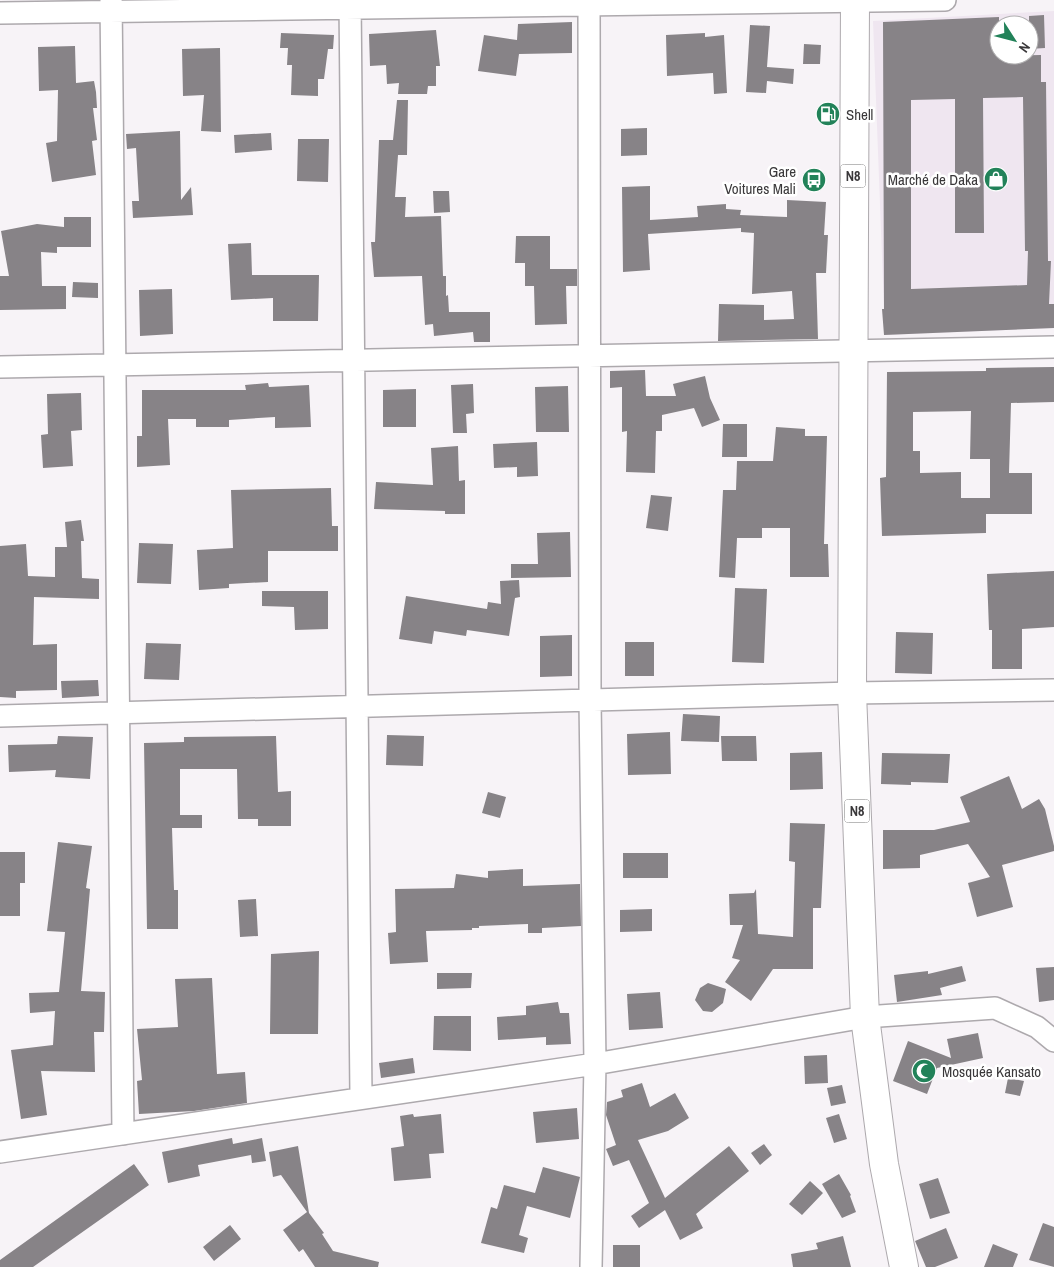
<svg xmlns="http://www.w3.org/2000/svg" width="1054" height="1267" font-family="'Archivo Narrow',sans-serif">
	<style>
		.built { fill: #efe6f0; fill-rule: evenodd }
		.building { fill: #878387; fill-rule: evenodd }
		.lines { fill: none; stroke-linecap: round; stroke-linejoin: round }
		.minor-casing { stroke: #ada9ad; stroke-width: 24 }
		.major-casing { stroke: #ada9ad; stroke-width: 30 }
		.minor { stroke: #fff; stroke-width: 21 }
		.major { stroke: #fff; stroke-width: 28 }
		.labels { text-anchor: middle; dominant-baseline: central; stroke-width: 5; stroke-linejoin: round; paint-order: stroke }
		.shield { fill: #fff; stroke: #757475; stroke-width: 1 }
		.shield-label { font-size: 14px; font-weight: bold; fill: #3a383a }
		.poi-label { font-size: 15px; fill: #3a383a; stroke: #fff; text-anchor: start }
	</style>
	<rect width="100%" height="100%" fill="#f7f3f7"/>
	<!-- built -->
	<path class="built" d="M1054,11V328L885,335L873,21ZM999,25H1029V55H999Z"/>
	<!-- building -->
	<path class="building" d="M1044,15L1045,48L1029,49V16Z
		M999,17V56L1041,55V82H1046L1048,261H1051L1049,304H1054V328L884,335L882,309H884L883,22ZM1023,97L1025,251H1028L1027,285L911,289V100L955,99V233H984L983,98Z
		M572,22V53L519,54L516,76L478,71L484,35L517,40L518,24Z
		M750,25L770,26L767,67L794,69L793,84L767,81L766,93L746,92Z
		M436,30L440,66H436V86H428L427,94H398L399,83L387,84L386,65L370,66L369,34Z
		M281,33L334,35L333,49H328L324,79H318V96L291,95L292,65H287L288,48H280Z
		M705,33V37L724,35L727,93L714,94L713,73L667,76L666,35Z
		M804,44L821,45L820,64H803Z
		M75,46L76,83L94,81L96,92L97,108H93L97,140L92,141L96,175L52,182L46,143L57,141L58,90L39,91L38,47Z
		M220,48L221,132L201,131L204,95L183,96L182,49Z
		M397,100H408L407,155H398L395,197H406L405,217L441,216L443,276H446V296L448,295L449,312H490V342H474L473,332L434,336L433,324L425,325L422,276L374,277L371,242H375L379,140H393Z
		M647,128V155L621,156V129Z
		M180,131L181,200L191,187L193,215L133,218L132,201H139L136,148L127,149L126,134Z
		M271,133L272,150L235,153L234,135Z
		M298,139H329L328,182L297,181Z
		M650,186V220L698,217L697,206L726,204V209L741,210L740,215L787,217V200L826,202L824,235H828L826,273H816L818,339L718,341L719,304L764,305V320L794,319L792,291L752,294L754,233L741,232V228L648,234L650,270L623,272L622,187Z
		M433,191H449L450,212L434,213Z
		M64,217H91V247H57V253L41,252L42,286H66V309L0,310V276H9L1,231L37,224L64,227Z
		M516,236H550V269H577V286H566L567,324L535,325L534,286H525V263H515Z
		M251,243L252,275H319L318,321H273V298L231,300L228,244Z
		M73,282L98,283V298L72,297Z
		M172,289L173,334L140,336L139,290Z
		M1054,367V402L1011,403L1009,473H1032V514H986V533L882,536L880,478L886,477L887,372L986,371V368ZM971,411L970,459H990V498H961V472L920,473V451H913V412Z
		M645,370L646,396H676L673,384L705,376L710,398L720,420L702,427L694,408L662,415V431H656L655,473L626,472L627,431L622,432V387L610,388V371Z
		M268,383L269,387L309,385L311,427L275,428V417L229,420V427H196V419H168L170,465L137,467V436H142V390H246L245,385Z
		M473,384L474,413L466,414L467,433H453L451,385Z
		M568,386L569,432H536L535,387Z
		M416,389V427H383V390Z
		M81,393L82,430L71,431L73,466L43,468L41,435L48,434L47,394Z
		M723,424H747V457H722Z
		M776,427L805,429V436H827L824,544H828L829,577H790V528H762V538H737L735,578L719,577L723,490H736L737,461H773Z
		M537,442L538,476L517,477V467L494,468L493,444Z
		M458,446L459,481L465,480V514H445V511L374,509L376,482L433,485L431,448Z
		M331,488L332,526H338V551H268V582L229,584V588L199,590L197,550L233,548L231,490Z
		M651,495L672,497L668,531L646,528Z
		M81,520L84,541H81L82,578L99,579V599L34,597L33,645L57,644V690L16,691V698L0,697V546L26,544L28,576L55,577V547H67L65,522Z
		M570,532L571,577L511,578V564H538L537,533Z
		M139,543L173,544L171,584L137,583Z
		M1054,571V627L1022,629V669H992V630H989L987,574Z
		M519,580L520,597L515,598L509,636L467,630L466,636L434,631L432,644L399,639L406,596L487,609L488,602L501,604L500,581Z
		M735,588L767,589L764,663L732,662Z
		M262,591H328V629L295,630L294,607L262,606Z
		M896,632L933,633L932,674L895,673Z
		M572,635V676L540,677V636Z
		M625,642H654V676H625Z
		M146,643L181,644L179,680L144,679Z
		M98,680L99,696L62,698L61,681Z
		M683,714L720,716L719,742L681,741Z
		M670,732L671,774L628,775L627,734Z
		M387,735L424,736L423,766L386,765Z
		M58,736L93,737L90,779L55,777L56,770L9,772L8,745L57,744Z
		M276,736L278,792L291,791V826H258V819H238L237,769H180V815H202V828H172L174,890H178V929H147L144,743L184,742V737Z
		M721,736H756L757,761H722Z
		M822,752L823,789L790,790V753Z
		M882,753L950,754L948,783L911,782V785L881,784Z
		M1009,776L1022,809L1039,799L1045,809L1054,846V851L1002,865L1013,907L977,917L968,883L990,877L968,844L920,855V868L883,869V830H934L970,822L960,797Z
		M488,792L506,797L500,818L482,813Z
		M790,823L825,824L821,908H813V969H773L751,1001L725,982L740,960L732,958L743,925H730L729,894L754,893L756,889L758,934L793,937L795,862L789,861Z
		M58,842L92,846L86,888L90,889L81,991L105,992L104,1032H94L95,1072L41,1071L47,1115L21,1119L11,1050L53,1045L55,1011L30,1013L29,993L59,992L65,932L47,931Z
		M0,852H25V883H20V916H0Z
		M623,853H668V878H623Z
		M523,869V886L580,884L581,926L542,928V933H528V924L479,926V928H472V930L426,931L428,962L390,964L388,933L396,932L395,889L454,888L456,874L488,878V871Z
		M256,899L258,936L240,937L238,900Z
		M652,909V931L620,932V910Z
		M319,951L318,1034H270L271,954Z
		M962,966L966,981L940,988L942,995L897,1002L894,975L928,971V974Z
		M1054,967V1000L1039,1002L1036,968Z
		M437,973H472L471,988L437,989Z
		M212,978L217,1074L245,1072L247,1103L194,1111L139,1114L137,1081L142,1080L137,1029L178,1027L175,979Z
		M708,983L726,989L723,1003L712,1012L703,1011L695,1000L700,988Z
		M660,992L663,1028L629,1030L627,994Z
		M558,1002L560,1013H569L571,1044L546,1045V1037L498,1040L497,1017L526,1015V1006Z
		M434,1016H471V1051L433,1050Z
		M978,1033L983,1058L937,1068L927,1094L893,1081L908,1041L951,1058L947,1039Z
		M827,1055L828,1083L805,1084L804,1056Z
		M413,1058L415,1073L381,1078L379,1063Z
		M1008,1078L1024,1081L1020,1096L1005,1093Z
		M642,1083L650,1107L675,1093L689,1118L668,1131L638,1140L665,1198L729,1146L749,1171L696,1214L703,1228L680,1240L665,1210L639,1228L631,1216L649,1203L629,1160L613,1166L606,1149L616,1145L606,1115L607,1102L623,1097L621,1090Z
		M842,1085L846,1103L831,1106L827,1088Z
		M577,1108L579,1139L536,1143L533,1112Z
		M413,1114L414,1117L441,1114L444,1153L429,1154L431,1178L394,1181L391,1148L404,1146L400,1116Z
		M839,1114L847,1139L834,1143L826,1118Z
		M232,1138L233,1144L262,1138L266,1161L252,1163L251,1155L198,1165L200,1176L168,1183L162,1152Z
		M764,1144L772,1155L760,1165L751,1153Z
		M298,1146L309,1213L324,1233L322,1234L333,1251L379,1262L378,1267H315L303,1249L299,1252L283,1230L307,1212L281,1175L273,1177L269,1152Z
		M134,1164L149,1185L33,1267H0V1260Z
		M543,1167L580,1177L570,1218L527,1206L519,1235L528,1238L524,1253L481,1243L491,1207L497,1209L504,1185L535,1193Z
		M839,1174L851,1195L850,1196L856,1212L842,1218L822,1184Z
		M938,1178L950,1213L930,1219L919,1184Z
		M810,1181L823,1193L802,1215L789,1204Z
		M1043,1223L1054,1227V1267L1029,1260Z
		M230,1225L241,1239L214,1261L203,1247Z
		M946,1228L958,1258L935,1267H926L915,1241Z
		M843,1236L851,1267H793L791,1254L818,1249L816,1243Z
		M993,1244L1018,1254L1013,1267H984Z
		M613,1245H640V1267H613Z"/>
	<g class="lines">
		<!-- minor casing -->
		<g class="minor-casing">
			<path id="minor" d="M111,0L123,1134
				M350,0L361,1097
				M589,0L590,700L595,1064L591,1267
				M0,13L945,0
				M0,367L1054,347
				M0,716L852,693L1054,690
				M0,1152L595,1064L865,1017L995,1008L1037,1027L1054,1041"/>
		</g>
		<!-- major casing -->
		<g class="major-casing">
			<path id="major" d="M855,0L852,693L865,1017L884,1164L904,1267"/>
		</g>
		<!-- minor -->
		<use href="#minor" class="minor"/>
		<!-- major -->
		<use href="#major" class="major"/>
	</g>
	<!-- icons -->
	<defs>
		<g id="fuel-disc" transform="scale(1.25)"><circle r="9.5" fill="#228259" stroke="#fff"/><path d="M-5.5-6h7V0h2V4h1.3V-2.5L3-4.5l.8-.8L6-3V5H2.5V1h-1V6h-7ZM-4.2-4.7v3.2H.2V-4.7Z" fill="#fff"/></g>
		<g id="shop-disc" transform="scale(1.25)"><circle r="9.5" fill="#228259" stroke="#fff"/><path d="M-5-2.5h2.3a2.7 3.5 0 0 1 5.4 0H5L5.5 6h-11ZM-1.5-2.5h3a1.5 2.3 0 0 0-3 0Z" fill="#fff"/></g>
		<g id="bus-disc" transform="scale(1.25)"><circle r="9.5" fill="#228259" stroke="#fff"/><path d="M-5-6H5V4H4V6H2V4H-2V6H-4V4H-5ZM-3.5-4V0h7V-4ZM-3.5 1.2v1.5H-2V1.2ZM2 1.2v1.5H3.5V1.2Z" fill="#fff"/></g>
		<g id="mosque-disc" transform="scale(1.25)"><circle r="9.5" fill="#228259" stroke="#fff"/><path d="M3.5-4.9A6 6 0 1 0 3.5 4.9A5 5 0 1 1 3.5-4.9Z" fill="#fff"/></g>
	</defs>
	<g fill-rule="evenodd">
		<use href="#fuel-disc" x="828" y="114"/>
		<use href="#shop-disc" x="996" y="179"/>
		<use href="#bus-disc" x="814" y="180"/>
		<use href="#mosque-disc" x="924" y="1071"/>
	</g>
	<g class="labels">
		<!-- shield labels -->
		<g class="shield">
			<rect x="840.5" y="164.5" width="25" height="23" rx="4"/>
			<rect x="844.5" y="799.5" width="25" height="23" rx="4"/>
		</g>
		<g class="shield-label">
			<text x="853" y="176">N8</text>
			<text x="857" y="811">N8</text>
		</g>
		<!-- poi labels -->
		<g class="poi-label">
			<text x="846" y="114">Shell</text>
			<text x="796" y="171" text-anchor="end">Gare<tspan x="796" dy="17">Voitures Mali</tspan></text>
			<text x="978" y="179" text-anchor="end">Marché de Daka</text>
			<text x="942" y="1071">Mosquée Kansato</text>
		</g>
	</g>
	<!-- north arrow -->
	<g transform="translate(1014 40) rotate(126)"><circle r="24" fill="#ffffff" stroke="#b0afb0"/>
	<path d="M0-4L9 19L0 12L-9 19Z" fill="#228259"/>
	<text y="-8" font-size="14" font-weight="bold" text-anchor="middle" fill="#3a383a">N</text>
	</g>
</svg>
